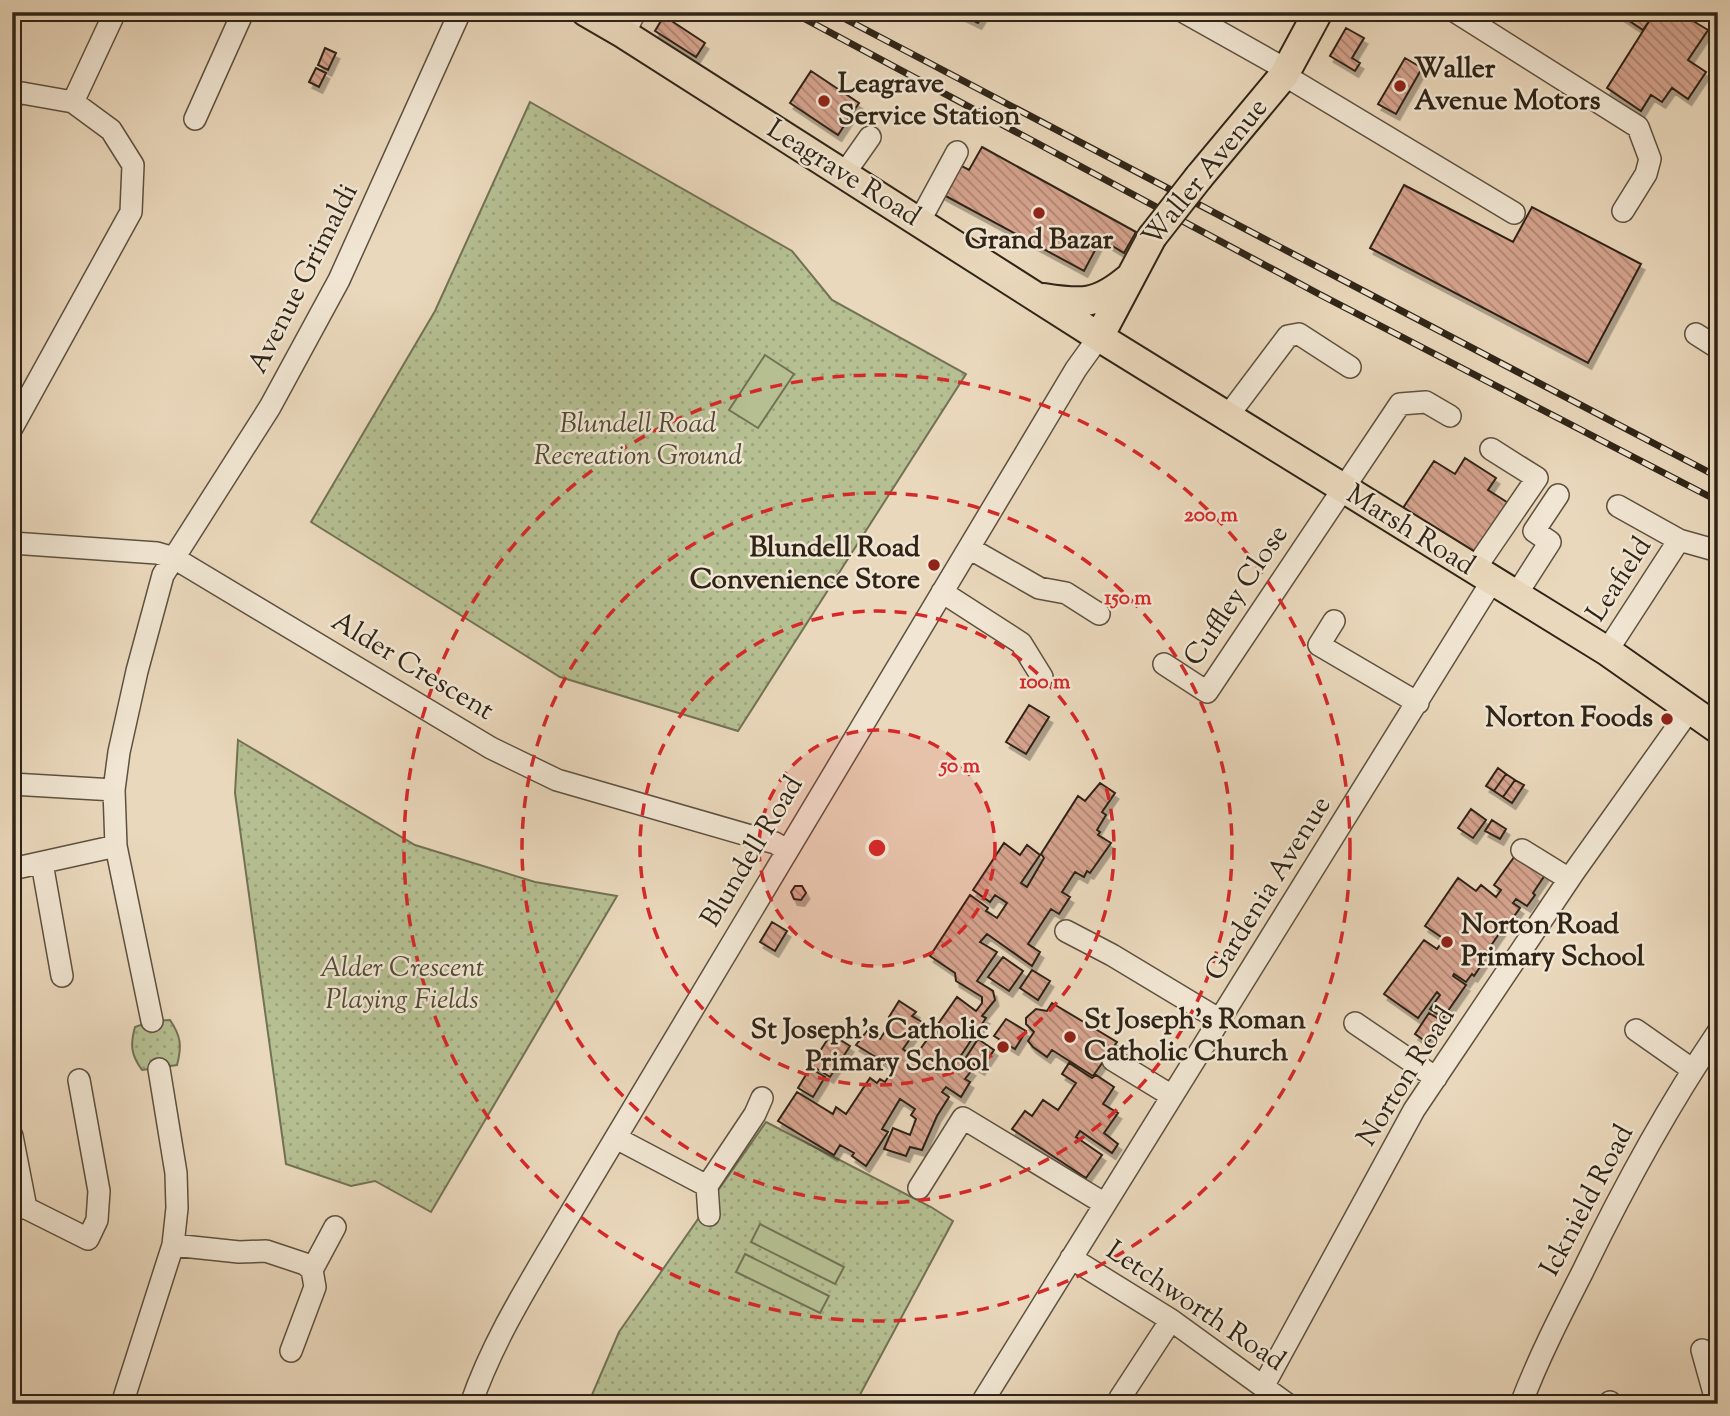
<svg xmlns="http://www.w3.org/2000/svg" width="1730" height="1416" font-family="'Sorts Mill Goudy',serif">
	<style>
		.grass { fill: url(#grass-dots); stroke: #727254; stroke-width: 2 }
		.pitch { fill: #b5bf92; stroke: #727254; stroke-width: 2 }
		.building { fill: url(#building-back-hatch); stroke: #2f2417; stroke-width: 2; filter: url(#shadow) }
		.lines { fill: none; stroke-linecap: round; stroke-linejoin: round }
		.minor-casing { stroke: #5e5140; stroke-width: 24 }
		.major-casing { stroke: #2f2417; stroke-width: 32 }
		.minor { stroke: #f1e6d3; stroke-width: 21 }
		.major { stroke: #ead8bc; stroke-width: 28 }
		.rail-casing { stroke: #2f2417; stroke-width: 7 }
		.rail { stroke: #f1e6d3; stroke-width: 4.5; stroke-dasharray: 13; stroke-linecap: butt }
		.major-bridge-casing { stroke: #2f2417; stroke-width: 32; stroke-linecap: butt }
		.major-bridge { stroke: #ead8bc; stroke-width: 28 }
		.ring { fill: none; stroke: #d62828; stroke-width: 3.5; stroke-dasharray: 12 9 }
		.poi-dot { fill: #8f2418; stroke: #f1e6d3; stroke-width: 2.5 }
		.labels { text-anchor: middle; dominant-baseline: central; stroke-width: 5; stroke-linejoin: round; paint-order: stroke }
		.poi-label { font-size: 28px; font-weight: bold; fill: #2f2417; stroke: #f1e6d3; text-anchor: start }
		.street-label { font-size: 28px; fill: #2f2417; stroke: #f1e6d3 }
		.park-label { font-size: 28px; font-style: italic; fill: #504b36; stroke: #f1e6d3 }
		.centre { fill: #d62828; stroke: #f1e6d3; stroke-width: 3.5 }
		.ring-label { font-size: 21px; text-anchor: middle; font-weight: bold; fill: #d62828; stroke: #f1e6d3; stroke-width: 5; stroke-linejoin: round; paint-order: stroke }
	</style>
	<defs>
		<pattern id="grass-dots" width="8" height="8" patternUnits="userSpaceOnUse" patternTransform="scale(1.75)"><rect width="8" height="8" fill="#b5bf92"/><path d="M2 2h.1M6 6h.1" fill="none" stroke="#9ca47d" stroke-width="1.8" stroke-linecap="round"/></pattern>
		<pattern id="building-back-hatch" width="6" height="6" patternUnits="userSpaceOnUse" patternTransform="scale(1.75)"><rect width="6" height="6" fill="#d6a38e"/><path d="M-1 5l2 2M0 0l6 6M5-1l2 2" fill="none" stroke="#ae8573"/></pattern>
		<filter id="shadow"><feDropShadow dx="3.5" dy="6" stdDeviation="0" flood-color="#0004"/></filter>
	</defs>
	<rect width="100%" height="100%" fill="#ead8bc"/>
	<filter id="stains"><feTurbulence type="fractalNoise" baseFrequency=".00286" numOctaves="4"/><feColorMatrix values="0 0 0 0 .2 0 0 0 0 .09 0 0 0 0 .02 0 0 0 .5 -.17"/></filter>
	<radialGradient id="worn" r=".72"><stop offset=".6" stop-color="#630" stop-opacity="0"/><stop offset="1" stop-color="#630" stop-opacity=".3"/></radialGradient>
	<!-- grass -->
	<path class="grass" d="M530,102L792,251L832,300L966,374L738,731L560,677L311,522L435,311Z
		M238,740L415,845L535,882L617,896L431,1212L375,1181L351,1186L286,1164L235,793Z
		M170,1020C181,1036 182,1046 177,1065L142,1070C131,1055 130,1045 135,1027L152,1021Z
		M766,1122L931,1207L953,1221L855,1404H588L619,1332Z"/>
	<!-- pitch -->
	<path class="pitch" d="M765,355L794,374L758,428L729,410Z
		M760,1224L844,1267L835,1284L751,1242Z
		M745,1254L829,1296L820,1313L736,1272Z"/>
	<!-- building -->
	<path class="building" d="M956,12H985L978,23Z
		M1616,12H1655L1643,30Z
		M1655,12H1678L1708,30L1688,60L1706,72L1688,99L1672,88L1662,102L1651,95L1641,111L1607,88Z
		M664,16L705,43L696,57L655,31Z
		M1346,28L1364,38L1352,58L1360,63L1355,71L1330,56Z
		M325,48L336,53L328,70L318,65Z
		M1405,58L1422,68L1396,114L1378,104Z
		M316,68L326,73L319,87L309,82Z
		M811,71L859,103L838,135L790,103Z
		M982,147L1136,232L1124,253L1101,239L1084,271L942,194L958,164L969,170Z
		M1404,185L1513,242L1532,207L1641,264L1588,363L1370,248Z
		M1465,458L1496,478L1488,490L1513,506L1480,557L1403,508L1434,461L1455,474Z
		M1029,705L1049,717L1026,754L1006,742Z
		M1498,768L1506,774L1494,791L1486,786Z
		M1506,774L1515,780L1503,797L1494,791Z
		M1515,780L1524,785L1512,803L1503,797Z
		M1100,783L1115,793L1102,812L1106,815L1097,830L1100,832L1098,835L1111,843L1090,873L1087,871L1084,877L1075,872L1062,892L1070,897L1059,914L1051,909L1028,944L1040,952L1032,966L987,934L980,942L997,952L977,981L993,991L995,1000L982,1016L986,1018L958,1060L972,1070L965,1079L970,1082L961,1097L946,1087L942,1092L949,1097L937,1116L922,1150L910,1147L906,1156L884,1149L893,1128L910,1135L916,1119L911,1115L915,1109L900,1099L882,1129L888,1132L866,1166L852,1156L854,1153L840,1145L834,1155L778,1121L797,1092L833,1114L836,1107L846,1114L870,1078L877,1083L880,1079L885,1082L894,1068L856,1045L867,1031L880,1039L892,1021L889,1017L899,1001L916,1012L912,1016L922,1022L903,1049L914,1058L957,997L976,1011L982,1003V997L956,981L955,973L930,956L970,895L988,908L986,911L997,918L1007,903L995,895L990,902L973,890L1004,843L1020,855L1027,845L1040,855L1021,883L1027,887L1044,858L1041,854L1078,796L1085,801Z
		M1471,809L1486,820L1473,838L1458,828Z
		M1492,820L1506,829L1500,839L1485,831Z
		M1517,853L1547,872L1533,893L1535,895L1527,906L1516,899L1513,903L1520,908L1512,919L1510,918L1481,960L1484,961L1474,976L1472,974L1466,982L1454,974L1453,976L1466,985L1443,1018L1430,1009L1440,995L1437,992L1418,1018L1384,994L1424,940L1437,949L1444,939L1425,926L1458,878L1476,891L1481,885L1496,897L1501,890L1494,885Z
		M795,886H802L806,893L801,900L794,899L791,892Z
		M772,922L787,931L775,951L760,942Z
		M1003,957L1023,971L1009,991L988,977Z
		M1032,970L1050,981L1038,1000L1020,988Z
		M1052,1003L1117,1042L1093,1076L1052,1050L1047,1057L1033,1047L1028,1041L1034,1032L1026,1024V1018L1036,1009L1047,1011Z
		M1429,1013L1442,1021L1428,1043L1415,1034Z
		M1006,1019L1026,1031L1015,1049L994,1036Z
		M831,1034L850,1046L830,1077L811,1065Z
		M978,1039L994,1050L981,1069L965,1059Z
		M1069,1063L1092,1078L1096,1075L1114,1087L1103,1104L1118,1113L1104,1133L1118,1144L1112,1153L1080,1131L1076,1137L1102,1155L1086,1178L1012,1129L1025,1111L1032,1116L1043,1100L1058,1110L1076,1083L1062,1074Z
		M810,1068L825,1077L813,1097L798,1088Z"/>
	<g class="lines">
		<!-- minor casing -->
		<g class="minor-casing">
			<path id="minor" d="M1184,12L1287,70
				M1456,12L1638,127L1650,159L1646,174L1623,211
				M624,34L635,12
				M1284,75L1514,213
				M12,96L22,93L73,102L111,130L133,165L131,212L12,428
				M73,102L115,12
				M195,119L243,12
				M844,174L870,137
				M919,222L957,152
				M1696,334L1718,348
				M1227,417L1288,336L1299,334L1350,367
				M1618,506L1679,540L1718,551
				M12,543L157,553L174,558L491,748L557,780L775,843L786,850
				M969,548L1039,588L1066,593L1099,614
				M1474,570L1537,478L1491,449
				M942,592L1021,643L1042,677
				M1516,595L1550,542L1534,531L1558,495
				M1334,621L1319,645L1418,703
				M1607,651L1679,540
				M1164,664L1207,692L1400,404L1426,402L1450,416
				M12,784L114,790
				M1522,850L1569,879
				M42,863L62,976
				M12,869L116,846
				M1066,931L1112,955L1220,1020
				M152,1021L116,846L114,790L119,752L137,671L163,575L270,407L339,280L460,12
				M1355,1023L1436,1078
				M1636,1030L1693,1070
				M1113,1060L1172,1096
				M12,1136L26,1208
				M616,1138L707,1186L755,1114L762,1098
				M707,1186L709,1215
				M919,1188L963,1118L1105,1204
				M12,1208H26L88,1239L97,1220L99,1191L79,1080
				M173,1245L239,1252L266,1251L305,1264L312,1270L315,1287L291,1351
				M1071,1258L1171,1320L1287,1404
				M312,1270L335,1227
				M1702,1350L1717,1404
				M1264,1385L1414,1110L1574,872L1690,709
				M122,1404L173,1245L177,1208L176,1173L159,1069
				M471,1404C493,1340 530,1282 564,1224L1076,369L1099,337
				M981,1404L1492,581
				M1120,1404V1398L1171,1320
				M1521,1404C1538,1359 1560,1316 1582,1273C1622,1190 1666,1109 1718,1032
				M1610,1404V1402"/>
		</g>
		<!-- major casing -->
		<g class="major-casing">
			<path id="major" d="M586,12L624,34L1099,337L1607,651L1718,729
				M1199,177L1284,75L1318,12
				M1044,298C1082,304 1097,305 1128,279
				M1099,337L1152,237"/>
		</g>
		<!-- minor -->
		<use href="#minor" class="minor"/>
		<!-- major -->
		<use href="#major" class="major"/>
		<!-- rail casing -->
		<g class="rail-casing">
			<path id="rail" d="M792,12L1317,293L1718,501
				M832,12L1718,477"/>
		</g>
		<!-- rail -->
		<use href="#rail" class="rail"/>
		<!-- major-bridge casing -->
		<g class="major-bridge-casing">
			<path id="major-bridge" d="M1152,237L1199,177"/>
		</g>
		<!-- major-bridge -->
		<use href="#major-bridge" class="major-bridge"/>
	</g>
	<!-- distance rings -->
	<circle cx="877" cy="848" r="118" fill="#d62828" fill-opacity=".12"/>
	<g class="ring">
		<circle cx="877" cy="848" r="118"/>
		<circle cx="877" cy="848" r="237"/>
		<circle cx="877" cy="848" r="355"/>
		<circle cx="877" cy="848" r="473"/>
	</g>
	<!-- markers -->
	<g class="poi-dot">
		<circle cx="1400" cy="86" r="7"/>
		<circle cx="824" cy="101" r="7"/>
		<circle cx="1039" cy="213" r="7"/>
		<circle cx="934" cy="565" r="7"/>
		<circle cx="1667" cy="719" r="7"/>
		<circle cx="1447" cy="942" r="7"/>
		<circle cx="1070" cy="1037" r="7"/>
		<circle cx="1003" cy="1047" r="7"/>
	</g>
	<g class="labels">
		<!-- poi labels -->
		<g class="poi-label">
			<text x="1414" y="70">Waller<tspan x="1414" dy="32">Avenue Motors</tspan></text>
			<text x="838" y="85">Leagrave<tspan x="838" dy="32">Service Station</tspan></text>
			<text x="1039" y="241" text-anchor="middle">Grand Bazar</text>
			<text x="920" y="549" text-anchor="end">Blundell Road<tspan x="920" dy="32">Convenience Store</tspan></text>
			<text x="1653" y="719" text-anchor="end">Norton Foods</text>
			<text x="1461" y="926">Norton Road<tspan x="1461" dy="32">Primary School</tspan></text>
			<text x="1084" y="1021">St Joseph's Roman<tspan x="1084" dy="32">Catholic Church</tspan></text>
			<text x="989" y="1031" text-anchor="end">St Joseph's Catholic<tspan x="989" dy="32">Primary School</tspan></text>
		</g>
		<!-- street labels -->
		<g class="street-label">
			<text transform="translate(1206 173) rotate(-51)">Waller Avenue</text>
			<text transform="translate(843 174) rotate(32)">Leagrave Road</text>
			<text transform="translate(304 279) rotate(-63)">Avenue Grimaldi</text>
			<text transform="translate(1410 531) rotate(32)">Marsh Road</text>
			<text transform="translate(1620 580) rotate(-57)">Leafield</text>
			<text transform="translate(1237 596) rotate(-56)">Cuffley Close</text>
			<text transform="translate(412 667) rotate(31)">Alder Crescent</text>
			<text transform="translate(753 852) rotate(-59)">Blundell Road</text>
			<text transform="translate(1269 889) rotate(-58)">Gardenia Avenue</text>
			<text transform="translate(1407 1077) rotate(-58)">Norton Road</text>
			<text transform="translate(1588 1201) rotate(-62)">Icknield Road</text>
			<text transform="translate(1195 1307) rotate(34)">Letchworth Road</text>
		</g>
		<!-- park labels -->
		<g class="park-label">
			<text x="638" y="425">Blundell Road<tspan x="638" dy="32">Recreation Ground</tspan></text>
			<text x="402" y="969">Alder Crescent<tspan x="402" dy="32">Playing Fields</tspan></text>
		</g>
	</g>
	<circle cx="877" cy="848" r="10" class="centre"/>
	<g class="ring-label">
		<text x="1211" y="521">200 m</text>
		<text x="1128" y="604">150 m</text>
		<text x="1045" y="688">100 m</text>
		<text x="960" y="772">50 m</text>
	</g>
	<!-- margin -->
	<rect width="1730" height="1416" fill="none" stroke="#ead8bc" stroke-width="42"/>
	<rect x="14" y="14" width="1702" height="1388" fill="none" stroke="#2f2417" stroke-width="3.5"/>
	<rect x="21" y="21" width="1688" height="1374" fill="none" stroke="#2f2417" stroke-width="2"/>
	<rect width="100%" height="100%" filter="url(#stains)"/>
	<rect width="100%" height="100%" fill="url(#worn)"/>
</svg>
